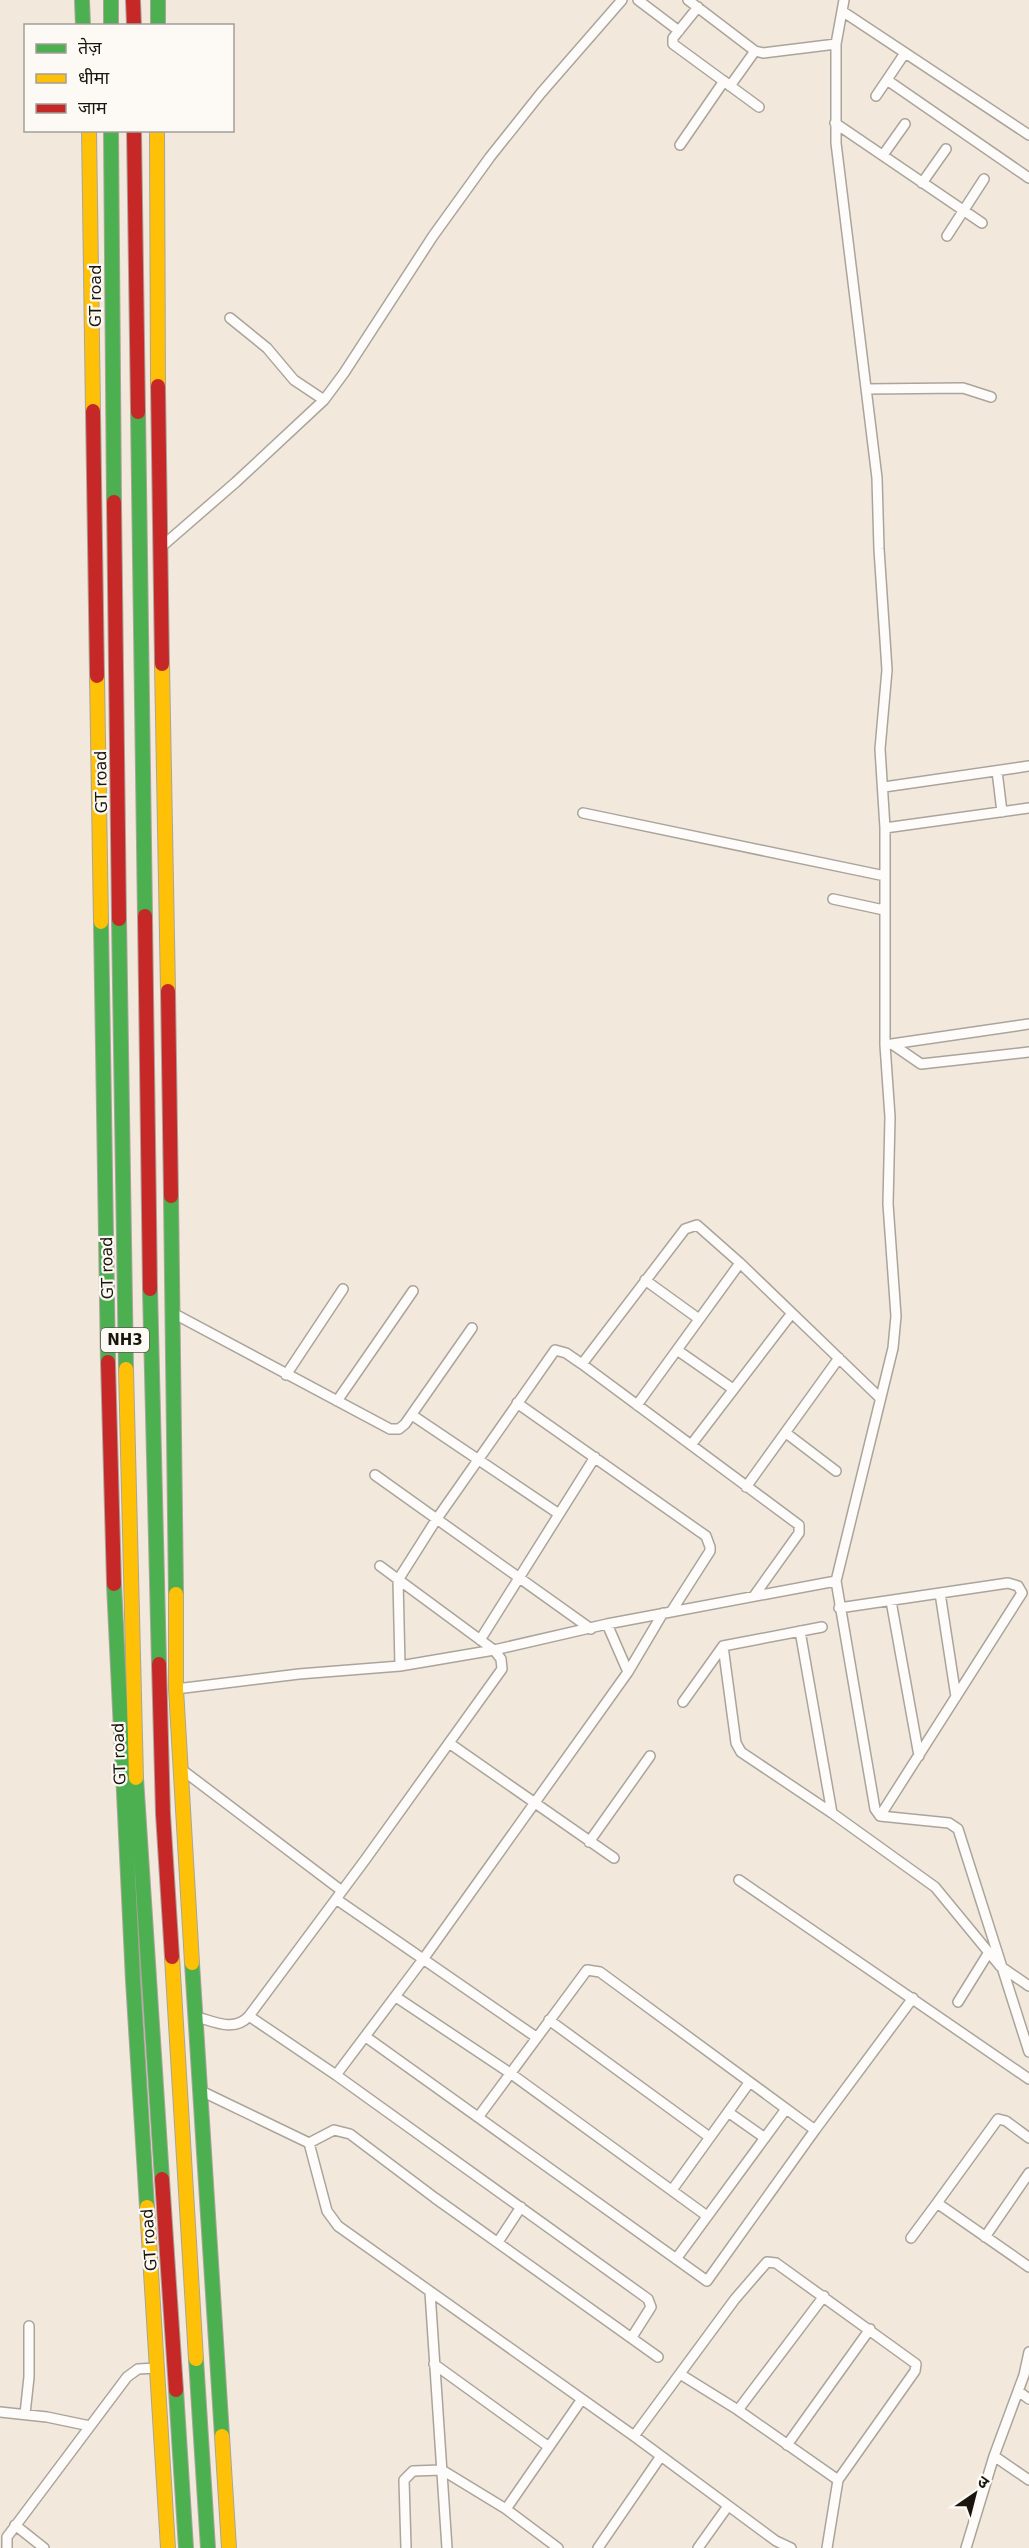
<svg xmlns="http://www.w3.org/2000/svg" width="1029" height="2548" font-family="'DejaVu Sans','Noto Sans Devanagari',sans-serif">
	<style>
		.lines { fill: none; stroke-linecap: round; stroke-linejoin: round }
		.street-casing { stroke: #aaa49b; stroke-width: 12 }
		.fast-casing { stroke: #aaa49b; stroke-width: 16 }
		.slow-casing { stroke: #aaa49b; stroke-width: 16 }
		.jam-casing { stroke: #aaa49b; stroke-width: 16 }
		.street { stroke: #fdfcfa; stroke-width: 9 }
		.fast { stroke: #4caf50; stroke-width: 14 }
		.slow { stroke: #ffc107; stroke-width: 14 }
		.jam { stroke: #c62828; stroke-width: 14 }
		.labels { text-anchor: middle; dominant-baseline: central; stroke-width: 4.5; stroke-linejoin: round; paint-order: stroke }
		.shield { fill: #fdfaf5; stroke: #5e5a53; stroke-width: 1.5 }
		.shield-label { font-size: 15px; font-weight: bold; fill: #1a150d }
		.street-label { font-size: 16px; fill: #1a150d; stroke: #fdfaf5 }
	</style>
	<rect width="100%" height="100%" fill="#f2e9dc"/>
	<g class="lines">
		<!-- street casing -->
		<g class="street-casing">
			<path id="street" d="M638,0L679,31
				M688,0L755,51L763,53L836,44
				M844,0L836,44V143L877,478L879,549L887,670L880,749L885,828V1045L890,1117L888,1204L896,1316L893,1348L836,1581L875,1809L880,1816L949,1823L958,1829L1029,2052
				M698,7L673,38V44L759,107
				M842,11L1029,135
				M887,80L1029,178
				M730,86L755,51
				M876,96L905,53
				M835,123L982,223
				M680,145L724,81
				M883,155L905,124
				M922,183L946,149
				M947,236L984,179
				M230,318L267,348L294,380L324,400
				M866,389L963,388L991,397
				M160,548L236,482L324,400L344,373L433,236L490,157L541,93L622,0
				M997,771L1002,812
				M884,787L1029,766
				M583,813L885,876
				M885,828L1029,808
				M833,899L884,910
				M892,1044L921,1064L1029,1052
				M885,1045L1029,1024
				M645,1280L699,1319
				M171,1312L390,1429H399L405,1424L472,1328
				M677,1350L733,1389
				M582,1364L685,1229L697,1225L740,1263L879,1397
				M286,1375L343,1289
				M337,1401L413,1291
				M517,1403L706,1536L710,1547V1551L671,1612
				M637,1405L740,1263
				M412,1415L559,1514
				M786,1433L836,1471
				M691,1445L792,1313
				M375,1475L591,1629
				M746,1487L839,1358
				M940,1593L956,1697
				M891,1601L919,1756
				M839,1608L1008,1583L1018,1586L1022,1593L880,1816
				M800,1631L832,1813
				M480,1640L595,1457
				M723,1646L736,1743L741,1752L832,1813L935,1887L1000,1966L1029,1986
				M400,1666L398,1580L436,1520L555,1350L566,1353L582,1364L799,1525V1533L754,1596
				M628,1672L663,1613
				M176,1689L299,1674L400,1666L494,1650L607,1624L836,1581
				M683,1702L723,1646L822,1627
				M449,1743L614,1858
				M181,1769L342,1891
				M589,1842L650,1756
				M739,1880L1029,2079
				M336,1899L536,2037
				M396,1997L510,2073L707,2216
				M958,2002L989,1952
				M194,2016C213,2021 234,2033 249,2016L365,1860L502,1669L501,1659L494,1650L380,1566
				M249,2016L336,2075L424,1958L628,1672L607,1624
				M549,2020L708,2136
				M366,2037L707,2281L815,2130
				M336,2075L648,2299L651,2307L632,2337
				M199,2090L309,2143L327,2211L338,2226L634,2436L776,2541L791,2548
				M728,2112L765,2138
				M479,2116L587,1970L600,1972L815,2130L913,1998
				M1029,2138L1006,2121L998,2119L937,2203L1029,2267
				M309,2143L334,2130L350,2134L435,2198L658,2357
				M672,2190L749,2083
				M985,2237L1029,2173
				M911,2238L937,2203
				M498,2242L521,2207
				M676,2259L786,2109
				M430,2292L447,2548
				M434,2364L549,2447
				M680,2374L738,2410L838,2480
				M1018,2391L1029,2399
				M738,2410L824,2296
				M0,2412L47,2417L90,2426
				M25,2414L29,2377V2326
				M634,2436L735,2299L767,2262L776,2263L916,2364L915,2371L838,2480L827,2548
				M787,2445L870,2329
				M994,2456L1029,2480
				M506,2509L582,2399
				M15,2525L44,2548
				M7,2548V2537L127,2377L138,2369L157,2368
				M406,2548L404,2480L413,2471L442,2470L506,2509L558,2548
				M598,2548L661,2456
				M698,2548L728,2506
				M966,2548L994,2456L1024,2375L1029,2352"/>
		</g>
		<!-- fast casing -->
		<g class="fast-casing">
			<path id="fast" d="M82,0L83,26
				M111,0V26
				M158,0V26
				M111,130L114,502
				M138,412L145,916
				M119,919L126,1369
				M101,922L108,1362
				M171,1196L176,1594
				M150,1289L159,1664
				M114,1584L133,1980L147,2207
				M136,1778L162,2179
				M192,1963L222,2436
				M196,2359L208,2548
				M176,2390L186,2548"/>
		</g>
		<!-- slow casing -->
		<g class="slow-casing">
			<path id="slow" d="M89,130L93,411
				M157,130L158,386
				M162,664L168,991
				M97,676L101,922
				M126,1369L136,1778
				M176,1594V1689L192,1963
				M172,1957L196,2359
				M147,2207L168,2548
				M222,2436L229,2548"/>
		</g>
		<!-- jam casing -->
		<g class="jam-casing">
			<path id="jam" d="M133,0L134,26
				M134,130L138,412
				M158,386L162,664
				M93,411L97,676
				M114,502L119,919
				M145,916L150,1289
				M168,991L171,1196
				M108,1362L114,1584
				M159,1664L163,1814L172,1957
				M162,2179L176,2390"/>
		</g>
		<!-- street -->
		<use href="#street" class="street"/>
		<!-- fast -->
		<use href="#fast" class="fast"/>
		<!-- slow -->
		<use href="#slow" class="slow"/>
		<!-- jam -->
		<use href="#jam" class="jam"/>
	</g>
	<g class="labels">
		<!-- shield labels -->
		<rect class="shield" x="101" y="1328" width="48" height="24" rx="4.5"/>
		<g class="shield-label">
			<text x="125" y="1340">NH3</text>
		</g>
		<!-- street labels -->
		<g class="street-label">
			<text transform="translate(95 296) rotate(-90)">GT road</text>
			<text transform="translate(101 782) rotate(-91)">GT road</text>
			<text transform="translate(107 1268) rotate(-91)">GT road</text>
			<text transform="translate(119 1754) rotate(-92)">GT road</text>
			<text transform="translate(149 2240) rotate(-94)">GT road</text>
		</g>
	</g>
	<!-- legend -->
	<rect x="24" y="24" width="210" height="108" fill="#fdfaf5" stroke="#a29e98" stroke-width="1.5"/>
	<rect x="36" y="44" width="30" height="9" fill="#4caf50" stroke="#a29e98" stroke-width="1.5"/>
	<text x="78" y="54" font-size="18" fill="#1a150d">तेज़</text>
	<rect x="36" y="74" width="30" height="9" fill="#ffc107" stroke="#a29e98" stroke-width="1.5"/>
	<text x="78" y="84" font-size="18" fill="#1a150d">धीमा</text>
	<rect x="36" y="104" width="30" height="9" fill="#c62828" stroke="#a29e98" stroke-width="1.5"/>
	<text x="78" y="114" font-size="18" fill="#1a150d">जाम</text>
	<!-- north arrow -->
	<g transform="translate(975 2494) rotate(35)" stroke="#fdfaf5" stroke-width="4.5" paint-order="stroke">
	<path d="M0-4.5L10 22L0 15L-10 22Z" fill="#1a150d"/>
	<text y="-9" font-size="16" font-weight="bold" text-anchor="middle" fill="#1a150d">उ</text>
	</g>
</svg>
